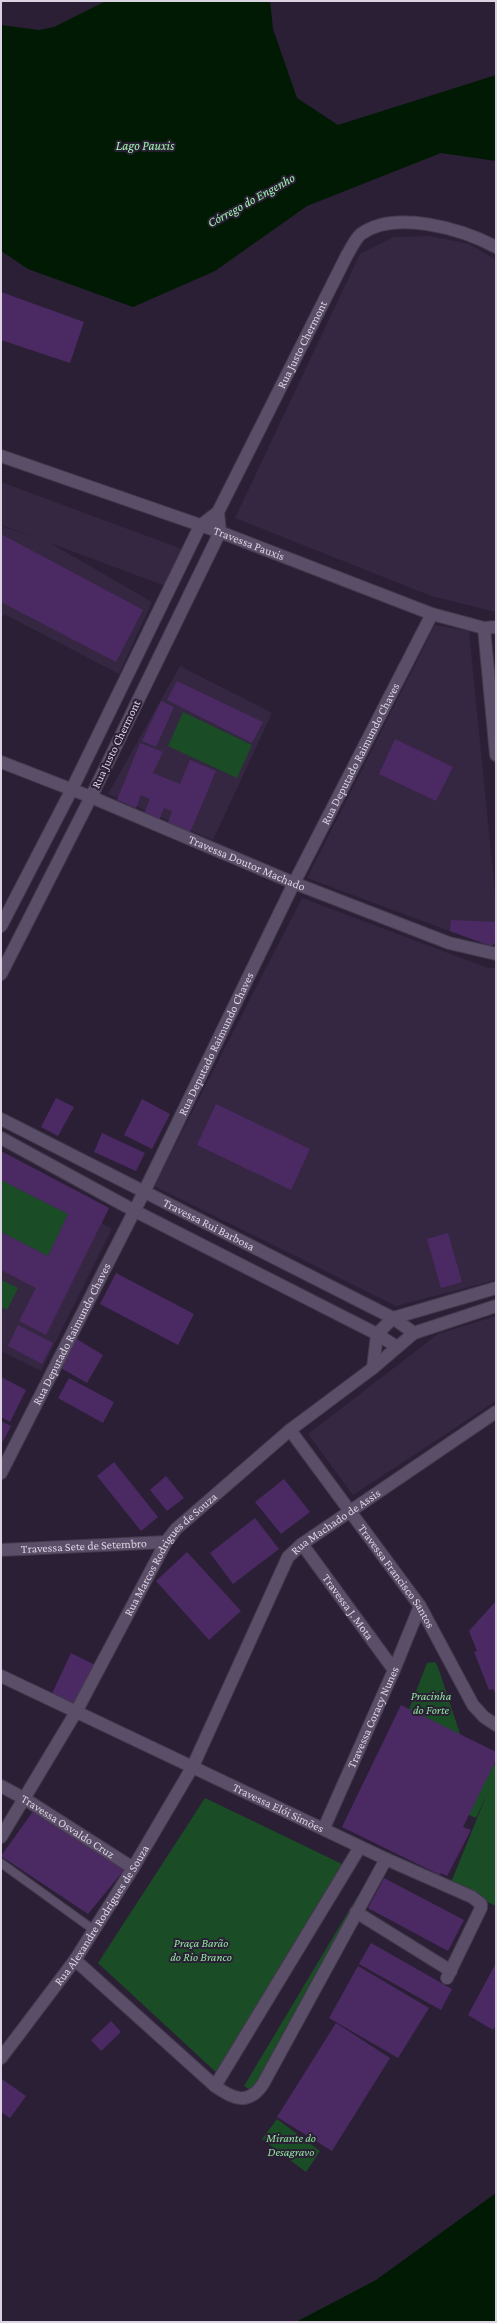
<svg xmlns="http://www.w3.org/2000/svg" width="497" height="2323" font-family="'Crimson Pro',serif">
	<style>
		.built { fill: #352642 }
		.green { fill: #1a4c26 }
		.water { fill: #001a03 }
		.building { fill: #4b2a64 }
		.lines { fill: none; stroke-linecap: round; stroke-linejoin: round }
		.lane-casing { stroke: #43394c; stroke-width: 10 }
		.street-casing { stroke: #43394c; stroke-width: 14 }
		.secondary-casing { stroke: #43394c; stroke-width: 14 }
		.lane { stroke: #5b4e68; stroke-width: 8 }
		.street { stroke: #5b4e68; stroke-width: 12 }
		.secondary { stroke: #5b4e68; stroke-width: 12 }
		.labels { text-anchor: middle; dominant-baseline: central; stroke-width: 4; stroke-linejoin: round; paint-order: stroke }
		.street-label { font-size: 12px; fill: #dbd3e2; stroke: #2b1f35 }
		.park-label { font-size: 12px; font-style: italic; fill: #8fe79e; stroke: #2b1f35 }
		.water-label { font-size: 13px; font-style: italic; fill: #9cf4ab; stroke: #2b1f35 }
	</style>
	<rect width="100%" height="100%" fill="#2b1f35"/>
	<!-- built -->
	<path class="built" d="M430,236L469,244L496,260V612L431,596L235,518L360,254L394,237Z
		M1,482L182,549L168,587L50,543L152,602L119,674L4,614L1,619V526L44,541L1,525Z
		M435,625L469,631L496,903V944L492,947L307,878Z
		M180,666L272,713L213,840L108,794Z
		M302,898L488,968H496V1280L396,1306L154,1186Z
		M1,1151L109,1208L102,1223L112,1229L41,1371L1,1351Z
		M496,1316V1401L353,1495L308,1434L438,1334Z"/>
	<!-- green -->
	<path class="green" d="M183,712L252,745L237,778L168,746Z
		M1,1180L68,1214L48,1256L1,1232Z
		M1,1280L18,1288L7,1310L1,1307Z
		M435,1662L438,1667L461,1737L408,1712L427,1663Z
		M468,1754L496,1766V1906L450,1885L487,1794L476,1818L446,1805Z
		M205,1798L344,1865L219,2075L98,1963Z
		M357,1897L368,1902L254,2092L244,2086Z
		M277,2119L320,2151L306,2172L262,2139Z"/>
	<!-- water -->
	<path class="water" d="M106,1H270L273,29L297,98L338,125L496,75V161L441,153L307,206L215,271L133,307L28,269L1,251V25L39,30L54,27Z
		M496,2193V2322H296L376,2280Z"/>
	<!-- building -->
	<path class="building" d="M1,292L84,322L70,363L1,340Z
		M1,534L143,610L116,662L1,602Z
		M177,681L263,722L252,743L167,700Z
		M161,701L174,707L156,747L142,741Z
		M395,739L453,767L436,801L379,774Z
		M140,743L163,752L153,773L180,784L190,760L216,771L189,835L167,825L172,811L164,808L159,820L144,813L150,799L141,795L136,808L117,800Z
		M451,920L496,922V942L491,946L450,931Z
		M56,1098L74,1107L58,1136L41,1127Z
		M142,1099L170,1114L152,1149L124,1135Z
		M216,1104L310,1149L291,1190L197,1145Z
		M102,1133L145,1153L136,1171L94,1152Z
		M1,1151L109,1208L46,1335L19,1321L36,1288L1,1270V1232L48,1256L68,1214L1,1180Z
		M448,1233L462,1282L441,1288L427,1239Z
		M116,1273L194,1314L178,1345L100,1304Z
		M18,1325L53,1343L42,1364L8,1346Z
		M75,1338L103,1355L87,1383L59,1367Z
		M1,1377L26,1390L10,1422L1,1417Z
		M69,1378L114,1402L103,1423L58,1398Z
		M1,1421L11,1426L1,1445Z
		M114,1462L158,1517L141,1531L97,1476Z
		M166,1476L184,1498L167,1511L150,1490Z
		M284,1479L310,1512L281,1534L255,1502Z
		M255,1518L279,1549L233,1584L210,1553Z
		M187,1552L241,1611L209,1640L156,1581Z
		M496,1601V1695L493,1689L489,1690L474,1652L477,1651L469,1631Z
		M71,1653L97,1666L77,1707L50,1698Z
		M401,1705L496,1752V1760L463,1827L471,1830L447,1876L441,1873L440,1875L342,1827Z
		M34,1810L124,1870L88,1914L1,1856Z
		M384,1878L464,1920L448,1951L368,1908Z
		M371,1943L452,1989L441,2010L359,1964Z
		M496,1963V2025L493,2030L468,2015Z
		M358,1966L429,2008L398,2058L329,2018Z
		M111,2021L121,2032L101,2051L91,2040Z
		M336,2023L390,2058L332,2151L277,2117Z
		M2,2079L26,2096L10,2118L1,2112Z"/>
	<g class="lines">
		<!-- lane casing -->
		<g class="lane-casing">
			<path id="lane" d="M1,1863L94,1930"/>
		</g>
		<!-- street casing -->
		<g class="street-casing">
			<g id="street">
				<path id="s1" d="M1,456L220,532L432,614L484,628L496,627"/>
				<path id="s2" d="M218,512L220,532L91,797L294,883L449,943L496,954"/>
				<path d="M484,628L496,755"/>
				<path id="s3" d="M71,791L200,526L218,512L347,255C351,249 355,239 361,234C395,209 462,229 496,247"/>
				<path id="s4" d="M1,1119L393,1318L414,1333"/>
				<path d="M1,1138L133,1210L377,1334L397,1347"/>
				<path d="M373,1368L377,1334L393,1318L496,1288"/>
				<path id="s5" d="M290,1430L420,1606L473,1705L484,1717L496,1725"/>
				<path id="s6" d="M1,1473L144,1192L294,883L432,614"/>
				<path id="s7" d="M302,1544L394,1670"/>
				<path id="s8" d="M1,1550L166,1542"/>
				<path id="s9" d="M1,1676L386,1859L472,1897L481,1904V1908L447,1978"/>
				<path id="s10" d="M1,1786L25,1799L133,1868"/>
				<path id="s11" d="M324,1828L394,1670L420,1606"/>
				<path id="s12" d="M1,1837L76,1712L166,1542L176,1529L290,1430L373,1368L414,1333L496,1306"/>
				<path d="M356,1912L451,1971"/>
				<path d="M75,1960L215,2086C233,2099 248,2106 263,2084L386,1859"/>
				<path id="s13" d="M1,2058L75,1960L133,1868L193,1766L288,1557L302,1544L496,1412"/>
				<path d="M215,2086L360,1847"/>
			</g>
		</g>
		<!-- secondary casing -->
		<g class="secondary-casing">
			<path id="secondary" d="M1,762L91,797L1,974
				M1,926L71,791"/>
		</g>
		<!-- lane -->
		<use href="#lane" class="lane"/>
		<!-- street -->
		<use href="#street" class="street"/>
		<!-- secondary -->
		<use href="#secondary" class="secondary"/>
	</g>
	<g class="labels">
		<!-- street labels -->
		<g class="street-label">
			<text stroke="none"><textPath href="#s3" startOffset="505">Rua Justo Chermont</textPath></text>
			<text stroke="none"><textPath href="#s1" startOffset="263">Travessa Pauxis</textPath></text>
			<text transform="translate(116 744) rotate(-64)">Rua Justo Chermont</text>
			<text stroke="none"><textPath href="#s6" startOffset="804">Rua Deputado Raimundo Chaves</textPath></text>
			<text stroke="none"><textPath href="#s2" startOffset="484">Travessa Doutor Machado</textPath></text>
			<text stroke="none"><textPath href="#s6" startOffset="480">Rua Deputado Raimundo Chaves</textPath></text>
			<text stroke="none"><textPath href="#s4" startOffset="233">Travessa Rui Barbosa</textPath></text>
			<text stroke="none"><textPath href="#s6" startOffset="156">Rua Deputado Raimundo Chaves</textPath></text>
			<text stroke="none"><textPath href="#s13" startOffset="639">Rua Machado de Assis</textPath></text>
			<text stroke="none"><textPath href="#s8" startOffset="83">Travessa Sete de Setembro</textPath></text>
			<text stroke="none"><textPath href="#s12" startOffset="331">Rua Marcos Rodrigues de Souza</textPath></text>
			<text stroke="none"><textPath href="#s5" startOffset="181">Travessa Francisco Santos</textPath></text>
			<text stroke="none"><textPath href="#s7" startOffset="78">Travessa J. Mota</textPath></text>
			<text stroke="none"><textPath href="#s11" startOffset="121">Travessa Coracy Nunes</textPath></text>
			<text stroke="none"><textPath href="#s9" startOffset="307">Travessa Elói Simões</textPath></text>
			<text stroke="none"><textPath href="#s10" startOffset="78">Travessa Osvaldo Cruz</textPath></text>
			<text stroke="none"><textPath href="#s13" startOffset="175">Rua Alexandre Rodrigues de Souza</textPath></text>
		</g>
		<!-- park labels -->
		<g class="park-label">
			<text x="431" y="1696">Pracinha<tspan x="431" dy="14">do Forte</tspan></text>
			<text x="201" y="1943">Praça Barão<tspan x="201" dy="14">do Rio Branco</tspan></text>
			<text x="291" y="2138">Mirante do<tspan x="291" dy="14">Desagravo</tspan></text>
		</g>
		<!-- water labels -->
		<g class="water-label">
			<text x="145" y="145">Lago Pauxis</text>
			<text transform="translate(251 200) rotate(-29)">Córrego do Engenho</text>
		</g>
	</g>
	<!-- border -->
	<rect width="497" height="2323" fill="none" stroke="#dbd3e2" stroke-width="4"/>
</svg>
